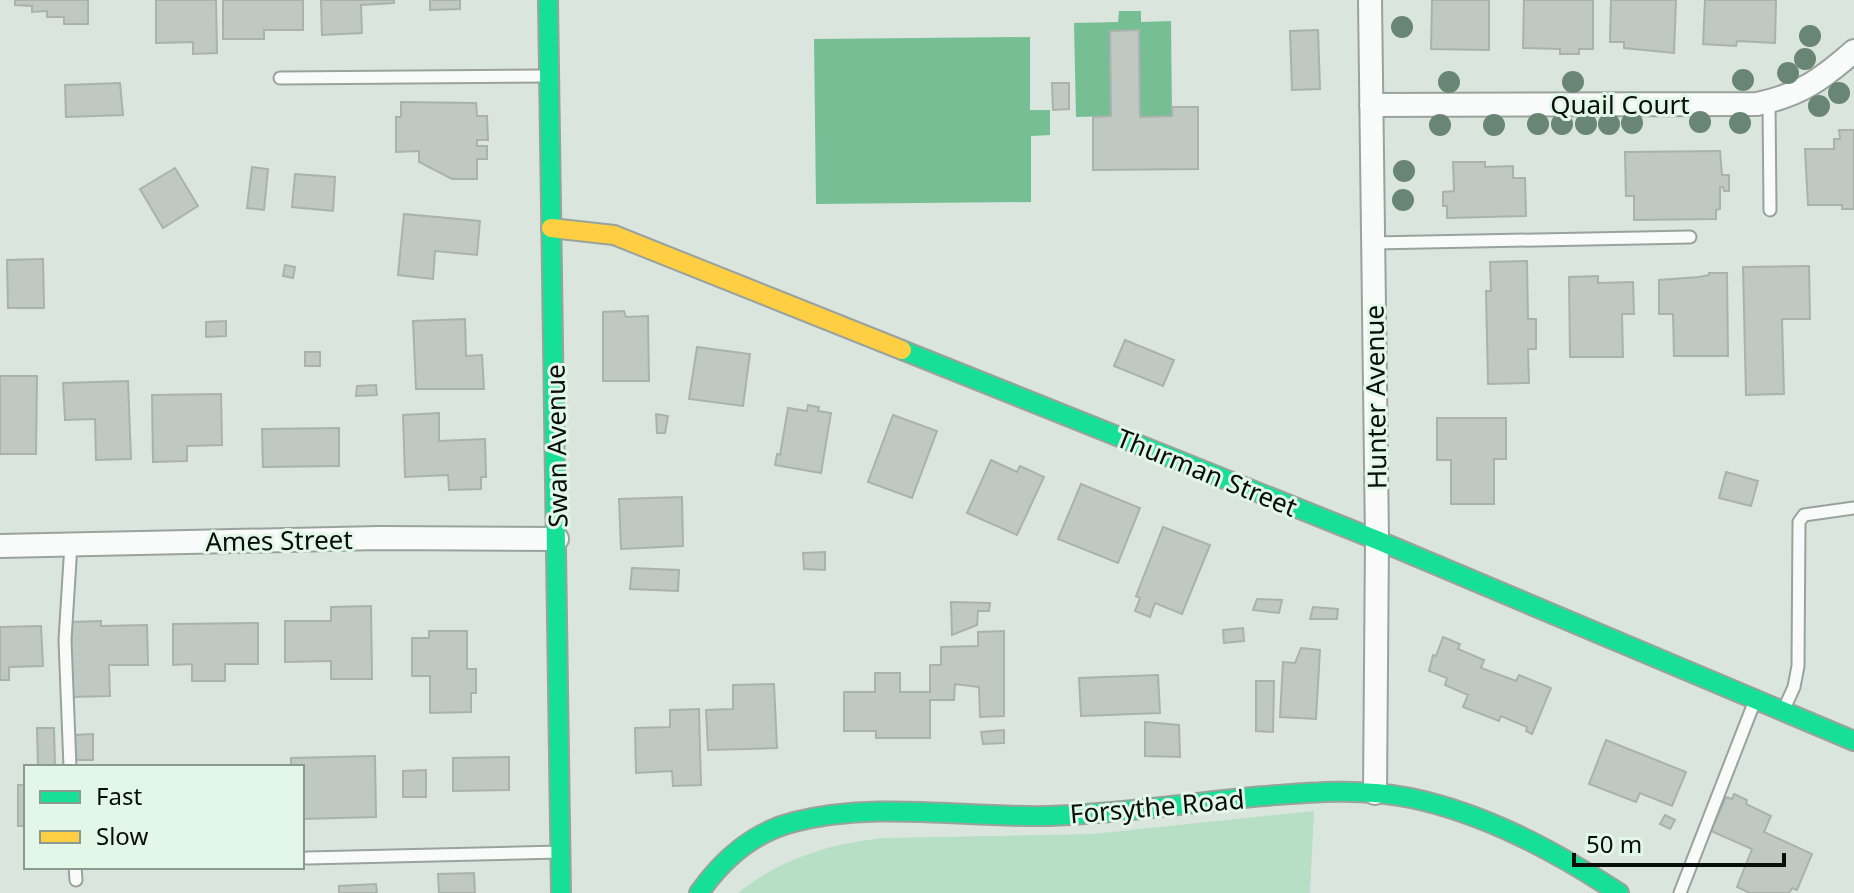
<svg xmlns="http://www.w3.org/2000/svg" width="1854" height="893" font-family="'Noto Sans',sans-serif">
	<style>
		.green { fill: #b7dfc5 }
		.water { fill: #76be94 }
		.building { fill: #c0c8c2; stroke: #aab2ac; stroke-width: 2 }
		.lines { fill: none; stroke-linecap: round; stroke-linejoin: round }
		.lane-casing { stroke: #9aa29d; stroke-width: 15 }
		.street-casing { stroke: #9aa29d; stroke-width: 26 }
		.fast-casing { stroke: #9aa29d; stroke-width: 22 }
		.slow-casing { stroke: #9aa29d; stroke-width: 22 }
		.lane { stroke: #f9fbfa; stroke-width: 11 }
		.street { stroke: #f9fbfa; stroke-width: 22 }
		.fast { stroke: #16e098; stroke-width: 18 }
		.slow { stroke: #ffcf43; stroke-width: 18 }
		.tree { fill: #698574 }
		.labels { text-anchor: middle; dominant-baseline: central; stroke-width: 6; stroke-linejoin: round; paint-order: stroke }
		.street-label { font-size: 26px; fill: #080f0b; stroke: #e3f7e9 }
	</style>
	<rect width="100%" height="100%" fill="#dae5dd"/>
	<!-- green -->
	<path class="green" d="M1314,811L1310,893H738C781,859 828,844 883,838L1093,834Z"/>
	<!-- water -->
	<path class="water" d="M1119,11H1141V22L1171,21L1172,116L1140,117L1139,30L1110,31L1111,116L1076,117L1074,23L1118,22Z
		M1030,37V110H1050V135L1031,136V202L816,204L814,39Z"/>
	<!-- building -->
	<path class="building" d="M15,0H88V24H64V17H47V11L32,12V6L15,5Z
		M156,0H216L217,53L193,54V42L156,43Z
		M223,0H303V30H264V39H223Z
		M321,0H394V3L361,5L362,33L322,35Z
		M430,0H460V9L430,10Z
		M1432,0H1489V50L1431,49Z
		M1524,0H1593V49H1579V54H1560V49L1523,48Z
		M1611,0H1676L1674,53L1624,48V42H1610Z
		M1705,0H1776L1775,43L1737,41L1736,46L1703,44Z
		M1139,30L1140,117L1172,116V107H1198V169L1093,170V117L1111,116L1110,31Z
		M1318,30L1320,89L1292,90L1290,31Z
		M120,83L123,115L66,117L65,85Z
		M1052,83H1069V109L1053,110Z
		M401,102L476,103L477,116H487L488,140H477V146H487V159H477V179H452L419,162V151L396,152V117H401Z
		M1839,130H1854V209H1842V205H1808L1805,149H1834V139H1840Z
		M1720,151L1722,175H1729V191H1724L1723,187H1720V209L1716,210V219L1634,220V196H1626L1625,152Z
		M1453,162H1485V167L1513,166V178H1525L1526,216L1447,218V206H1443V192L1454,191Z
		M252,167L268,169L264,210L247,208Z
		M175,168L198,206L163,228L140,189Z
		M295,174L335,177L333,211L292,207Z
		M404,214L480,221L477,255L435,251L433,279L398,275Z
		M43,259L44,308H8L7,260Z
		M1527,261L1528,319H1536V349H1528L1529,383L1488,384L1486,291H1491L1490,262Z
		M285,265L295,267L293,278L283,276Z
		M1809,266L1810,319H1782L1784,394L1746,395L1743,267Z
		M1709,273H1727L1728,356H1674L1673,314H1659V280L1699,277L1709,275Z
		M1598,276V283L1633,282L1634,314H1622L1623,357H1570L1569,277Z
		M624,311L626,317L648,316L649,381H603V312Z
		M465,319L466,356L482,355L484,389H416L413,321Z
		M226,321V336L206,337V322Z
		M1125,340L1174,360L1163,386L1114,366Z
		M697,347L750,354L743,406L689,399Z
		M305,352H320V366H305Z
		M0,376H37L36,454H0Z
		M128,381L131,459L96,460L95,419L65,420L63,383Z
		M376,385L377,395L356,396L357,386Z
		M221,394L222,445L187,446V461L153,462L152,395Z
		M808,405L819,407L818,411L831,413L821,473L775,465L777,454L780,455L788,408L807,411Z
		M439,413V441L485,439L486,477H481V489L449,490L448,475L405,477L403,415Z
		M656,414L668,416L665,433H657Z
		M893,415L937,431L912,498L868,482Z
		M1437,418H1506V459H1494V504H1451V460H1437Z
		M339,428V466L263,467L262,429Z
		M991,460L1017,472L1020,466L1044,477L1017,535L967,513Z
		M1726,472L1758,481L1751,506L1719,498Z
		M1081,484L1140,508L1118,563L1058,539Z
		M682,497L683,546L621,549L619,499Z
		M1163,527L1210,545L1182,614L1155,603L1150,617L1135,611L1140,598L1136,596Z
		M825,552V570L804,569L803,553Z
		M632,568L679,570L678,591L630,589Z
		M1257,599L1282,600L1279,613L1253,610Z
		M951,602L990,603L989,611H978L977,625L952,635Z
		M371,606L372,679H331V661L285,662V621H331V607Z
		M1313,607L1338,609L1337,619H1310Z
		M101,621V626L147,625L148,665H109L110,696L71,697L69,622Z
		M258,623V664H225V681H192V664L173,665V624Z
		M41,626L43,666L9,667V680H0V627Z
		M1243,628L1244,641L1224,643L1223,630Z
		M429,631H467V669H476V693H471V712L430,713V676H412V638H429Z
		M1004,631V716L980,717L979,687L955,684L954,700H930V738H876V731H844V692H875V673H900V692H930V665H941V647L978,646V632Z
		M1443,637L1460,644L1458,649L1484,660L1481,668L1516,681L1519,675L1551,688L1532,734L1526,731L1527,727L1501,716L1499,721L1463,707L1468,695L1445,685L1447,678L1429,671L1433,655L1436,656Z
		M1301,648L1320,650L1316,719L1280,717L1283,662L1295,663Z
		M1158,675L1160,713L1081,716L1079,678Z
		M1256,681H1274L1273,732L1256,731Z
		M774,684L777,748L708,750L706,710L733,709V685Z
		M699,709L701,785L673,786L672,771L636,773L635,728L670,727V710Z
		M1145,722L1179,725L1180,757L1145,756Z
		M37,728H54L55,767H38Z
		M1004,730V743L983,744L981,732Z
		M93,734V760H73V735Z
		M1606,740L1686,772L1672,806L1640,793L1636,802L1589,784Z
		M375,756L376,817L302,819V767H291V758Z
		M509,757V790L453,791V758Z
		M426,770V797H403V771Z
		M18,785H26V826H18Z
		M1734,794L1747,800L1746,804L1771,816L1764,832L1812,854L1797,890L1792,888L1789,893H1750L1737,887L1752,849L1711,831L1726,797L1732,799Z
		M1665,815L1675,820L1670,829L1660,824Z
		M474,873L475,893H439L438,874Z
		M376,884L377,893H339V886Z"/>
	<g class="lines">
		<!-- lane casing -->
		<g class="lane-casing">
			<path id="lane" d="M280,78L548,76
				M1769,101L1770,210
				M1373,243L1690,237
				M1784,709L1794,687L1798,666L1799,522L1804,515L1854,508
				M70,767L65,640L71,544
				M307,858L560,852
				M75,867L76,880
				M1680,893L1754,703"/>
		</g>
		<!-- street casing -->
		<g class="street-casing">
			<path id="street" d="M1370,0L1377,540L1375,793
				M1371,105L1757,104C1800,95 1821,80 1854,51
				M0,546L380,538L557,539"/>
		</g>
		<!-- fast casing -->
		<g class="fast-casing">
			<path id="fast" d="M548,0L561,893
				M902,350L1377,540L1854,741
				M699,893C722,860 754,832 794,822C877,801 964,818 1048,816C1121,814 1193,802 1265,796C1313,792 1363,788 1411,798C1486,814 1555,851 1619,893"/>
		</g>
		<!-- slow casing -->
		<g class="slow-casing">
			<path id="slow" d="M551,228L614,235L902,350"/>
		</g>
		<!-- lane -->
		<use href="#lane" class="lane"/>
		<!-- street -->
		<use href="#street" class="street"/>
		<!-- fast -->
		<use href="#fast" class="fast"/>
		<!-- slow -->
		<use href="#slow" class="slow"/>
	</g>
	<!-- trees -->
	<g class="tree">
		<circle cx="1402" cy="27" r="11"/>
		<circle cx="1810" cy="36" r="11"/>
		<circle cx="1805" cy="59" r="11"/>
		<circle cx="1788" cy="73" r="11"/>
		<circle cx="1743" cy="80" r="11"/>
		<circle cx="1449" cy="82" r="11"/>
		<circle cx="1573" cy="82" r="11"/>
		<circle cx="1839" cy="93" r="11"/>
		<circle cx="1819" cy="106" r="11"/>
		<circle cx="1700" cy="122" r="11"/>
		<circle cx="1632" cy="123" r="11"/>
		<circle cx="1740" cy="123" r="11"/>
		<circle cx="1538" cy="124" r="11"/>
		<circle cx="1562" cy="124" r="11"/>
		<circle cx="1586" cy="124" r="11"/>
		<circle cx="1609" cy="124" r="11"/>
		<circle cx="1440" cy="125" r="11"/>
		<circle cx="1494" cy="125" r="11"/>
		<circle cx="1404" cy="171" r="11"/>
		<circle cx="1403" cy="200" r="11"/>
	</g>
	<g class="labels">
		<!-- street labels -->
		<g class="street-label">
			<text x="1620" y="104">Quail Court</text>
			<text transform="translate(1375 397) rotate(-91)">Hunter Avenue</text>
			<text transform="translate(556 446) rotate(-91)">Swan Avenue</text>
			<text transform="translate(1207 472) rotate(22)">Thurman Street</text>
			<text transform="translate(279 540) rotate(-1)">Ames Street</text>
			<text transform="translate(1157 806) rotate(-5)">Forsythe Road</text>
		</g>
	</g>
	<!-- legend -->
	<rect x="24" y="765" width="280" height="104" fill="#e3f7e9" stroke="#8b9a90" stroke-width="2"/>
	<rect x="40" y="791" width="40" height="12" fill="#16e098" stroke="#8b9a90" stroke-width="2"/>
	<text x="96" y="805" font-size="24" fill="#080f0b">Fast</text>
	<rect x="40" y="831" width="40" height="12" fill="#ffcf43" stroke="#8b9a90" stroke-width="2"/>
	<text x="96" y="845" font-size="24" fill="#080f0b">Slow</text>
	<!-- scale -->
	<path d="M1574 853v12h210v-12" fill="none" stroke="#080f0b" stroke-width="4"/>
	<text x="1586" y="853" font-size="24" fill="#080f0b" stroke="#e3f7e9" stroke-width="6" paint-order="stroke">50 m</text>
</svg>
